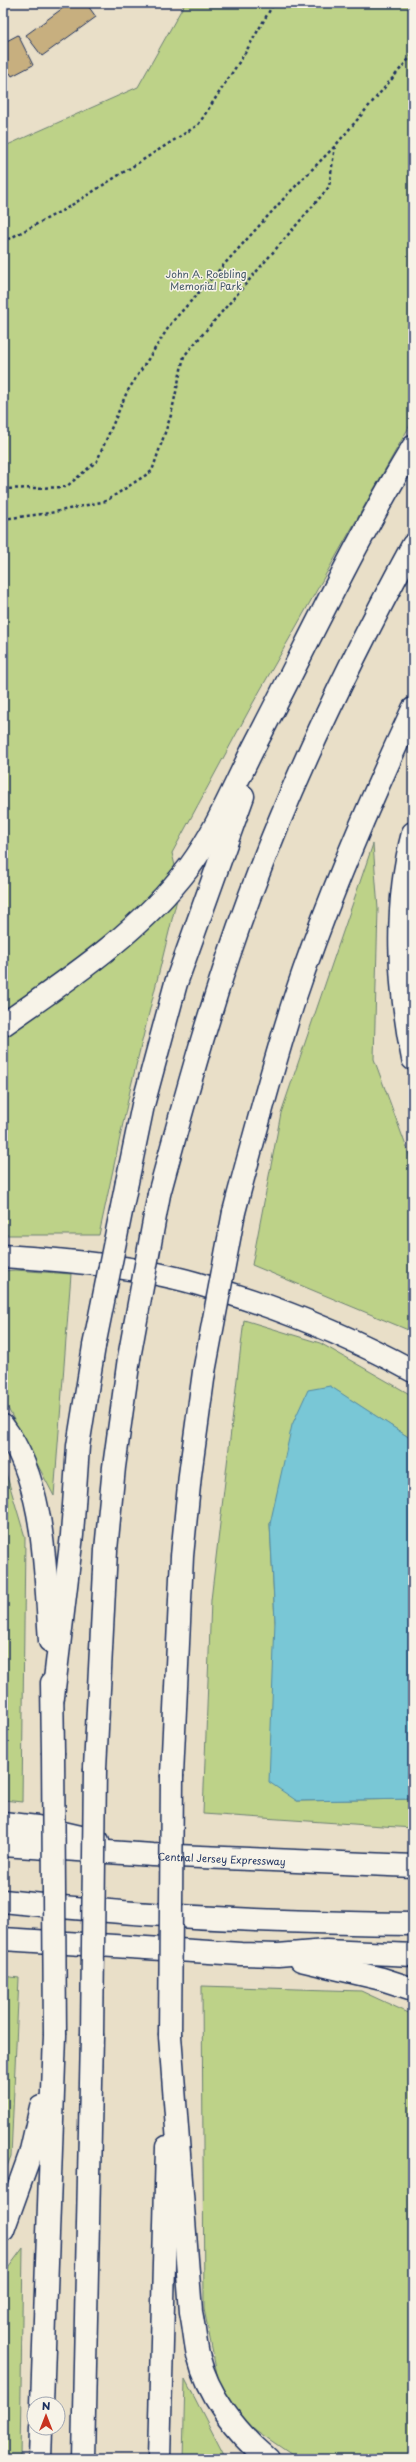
<svg xmlns="http://www.w3.org/2000/svg" width="416" height="2462" font-family="'Playpen Sans',sans-serif">
	<style>
		.green { fill: #bdd288; stroke: #6c8073 }
		.water { fill: #79c7d6; stroke: #538aa6 }
		.building { fill: #c7af7f; stroke: #1b2f5e }
		.lines { fill: none; stroke-linecap: round; stroke-linejoin: round }
		.highway-casing { stroke: #1b2f5e; stroke-width: 25 }
		.path { stroke: #1b2f5e; stroke-width: 2.5; stroke-dasharray: 3 3; stroke-linecap: butt }
		.highway { stroke: #f7f3e8; stroke-width: 22 }
		.highway-bridge-casing { stroke: #1b2f5e; stroke-width: 25; stroke-linecap: butt }
		.highway-bridge { stroke: #f7f3e8; stroke-width: 22 }
		.labels { text-anchor: middle; dominant-baseline: central; stroke-width: 3; stroke-linejoin: round; paint-order: stroke }
		.park-label { font-size: 10px; fill: #445868; stroke: #f7f3e8 }
		.street-label { font-size: 10px; fill: #1b2f5e; stroke: #f7f3e8 }
	</style>
	<rect width="100%" height="100%" fill="#e9dfc8"/>
	<filter id="ink" filterUnits="userSpaceOnUse"><feTurbulence type="fractalNoise" baseFrequency=".025" numOctaves="2"/><feDisplacementMap in="SourceGraphic" scale="8" xChannelSelector="R" yChannelSelector="G"/><feConvolveMatrix kernelMatrix="1 2 1 2 8 2 1 2 1" color-interpolation-filters="sRGB"/></filter>
	<g filter="url(#ink)">
		<!-- green -->
		<path class="green" d="M185,3H413V420L253,703L172,853L180,887L131,1086L99,1235H3V147L138,87Z
			M373,844L378,909L374,1059L413,1165V1332L252,1265L281,1113Z
			M15,1270L71,1274L54,1496L3,1399V1271Z
			M244,1320L320,1343L413,1396V1440L329,1386L270,1524L275,1621L297,1801L413,1799V1828L203,1814L211,1600Z
			M3,1463L25,1537L22,1802L3,1800Z
			M3,1976L19,1978L11,2156L3,2177Z
			M202,1986L361,1991L413,2015V2459H298L238,2418L218,2379L204,2309Z
			M23,2248L20,2459H3V2275Z
			M185,2379L225,2457L228,2459H183Z"/>
		<!-- water -->
		<path class="water" d="M330,1386L413,1440V1799L297,1801L269,1782L275,1621L270,1524L292,1425L308,1390Z"/>
		<!-- building -->
		<path class="building" d="M61,3H86L96,17L42,56L26,35L63,8Z
			M18,35L33,65L12,76L10,73L3,76V43Z"/>
		<g class="lines">
			<!-- highway casing -->
			<g class="highway-casing">
				<g id="highway">
					<path d="M413,833C394,905 398,986 413,1059"/>
					<path d="M3,1025C70,978 140,932 190,866C218,828 235,783 257,741C308,643 355,542 413,447"/>
					<path d="M127,1182L143,1105L176,983L243,796"/>
					<path d="M159,1194C186,1095 213,995 249,898C294,776 351,659 413,545"/>
					<path d="M234,1212C253,1140 272,1068 295,997C328,898 369,803 413,709"/>
					<path d="M3,1256C65,1260 135,1266 195,1283C270,1304 345,1334 413,1371"/>
					<path d="M3,1426C46,1482 45,1573 50,1641"/>
					<path d="M52,1683L53,1752"/>
					<path d="M53,1697L72,1535L78,1446L94,1346"/>
					<path d="M95,1768L106,1550L114,1467L129,1358"/>
					<path d="M172,1775L182,1556L190,1475L204,1372"/>
					<path d="M3,1823L37,1827L98,1841"/>
					<path id="s1" d="M3,1845L153,1855L413,1866"/>
					<path d="M3,1901C139,1916 276,1923 413,1924"/>
					<path d="M3,1939L241,1954L278,1955L326,1951L413,1955"/>
					<path d="M301,1960L382,1979L413,1989"/>
					<path d="M170,2036L191,2312C194,2326 195,2341 198,2355C208,2396 236,2432 268,2459"/>
					<path d="M3,2230L30,2155L41,2107"/>
					<path d="M42,2404L55,2035"/>
					<path d="M40,2459L41,2428"/>
					<path d="M83,2459L92,2036"/>
					<path d="M159,2459L167,2147"/>
				</g>
			</g>
			<!-- path -->
			<path class="path" d="M3,242L67,208L198,125L245,53L274,3
				M3,489L66,487L97,461L127,392L172,322L287,195L335,146
				M3,519L50,513L106,501L152,471L171,415L184,356L329,187L335,146L413,54"/>
			<!-- highway -->
			<use href="#highway" class="highway"/>
			<!-- highway-bridge casing -->
			<g class="highway-bridge-casing">
				<path id="highway-bridge" d="M94,1346L127,1182
					M129,1358L159,1194
					M204,1372L234,1212
					M53,1752L55,2035
					M92,2036L95,1768
					M170,2036L172,1775"/>
			</g>
			<!-- highway-bridge -->
			<use href="#highway-bridge" class="highway-bridge"/>
		</g>
	</g>
	<g class="labels">
		<!-- park labels -->
		<g class="park-label">
			<text x="206" y="273">John A. Roebling<tspan x="206" dy="12">Memorial Park</tspan></text>
		</g>
		<!-- street labels -->
		<g class="street-label">
			<text stroke="none"><textPath href="#s1" startOffset="219">Central Jersey Expressway</textPath></text>
		</g>
	</g>
	<!-- margin -->
	<rect width="416" height="2462" fill="none" stroke="#f7f3e8" stroke-width="16"/>
	<rect x="8" y="8" width="400" height="2446" fill="none" stroke="#1b2f5e" stroke-width="1.5" filter="url(#ink)"/>
	<!-- north arrow -->
	<g transform="translate(46 2416)"><circle r="19" fill="#f7f3e8" stroke="#9fa5b1"/>
	<path d="M0-3L7 15L0 10L-7 15Z" fill="#c8321e"/>
	<text y="-6" font-size="11" font-weight="bold" text-anchor="middle" fill="#1b2f5e">N</text>
	</g>
</svg>
